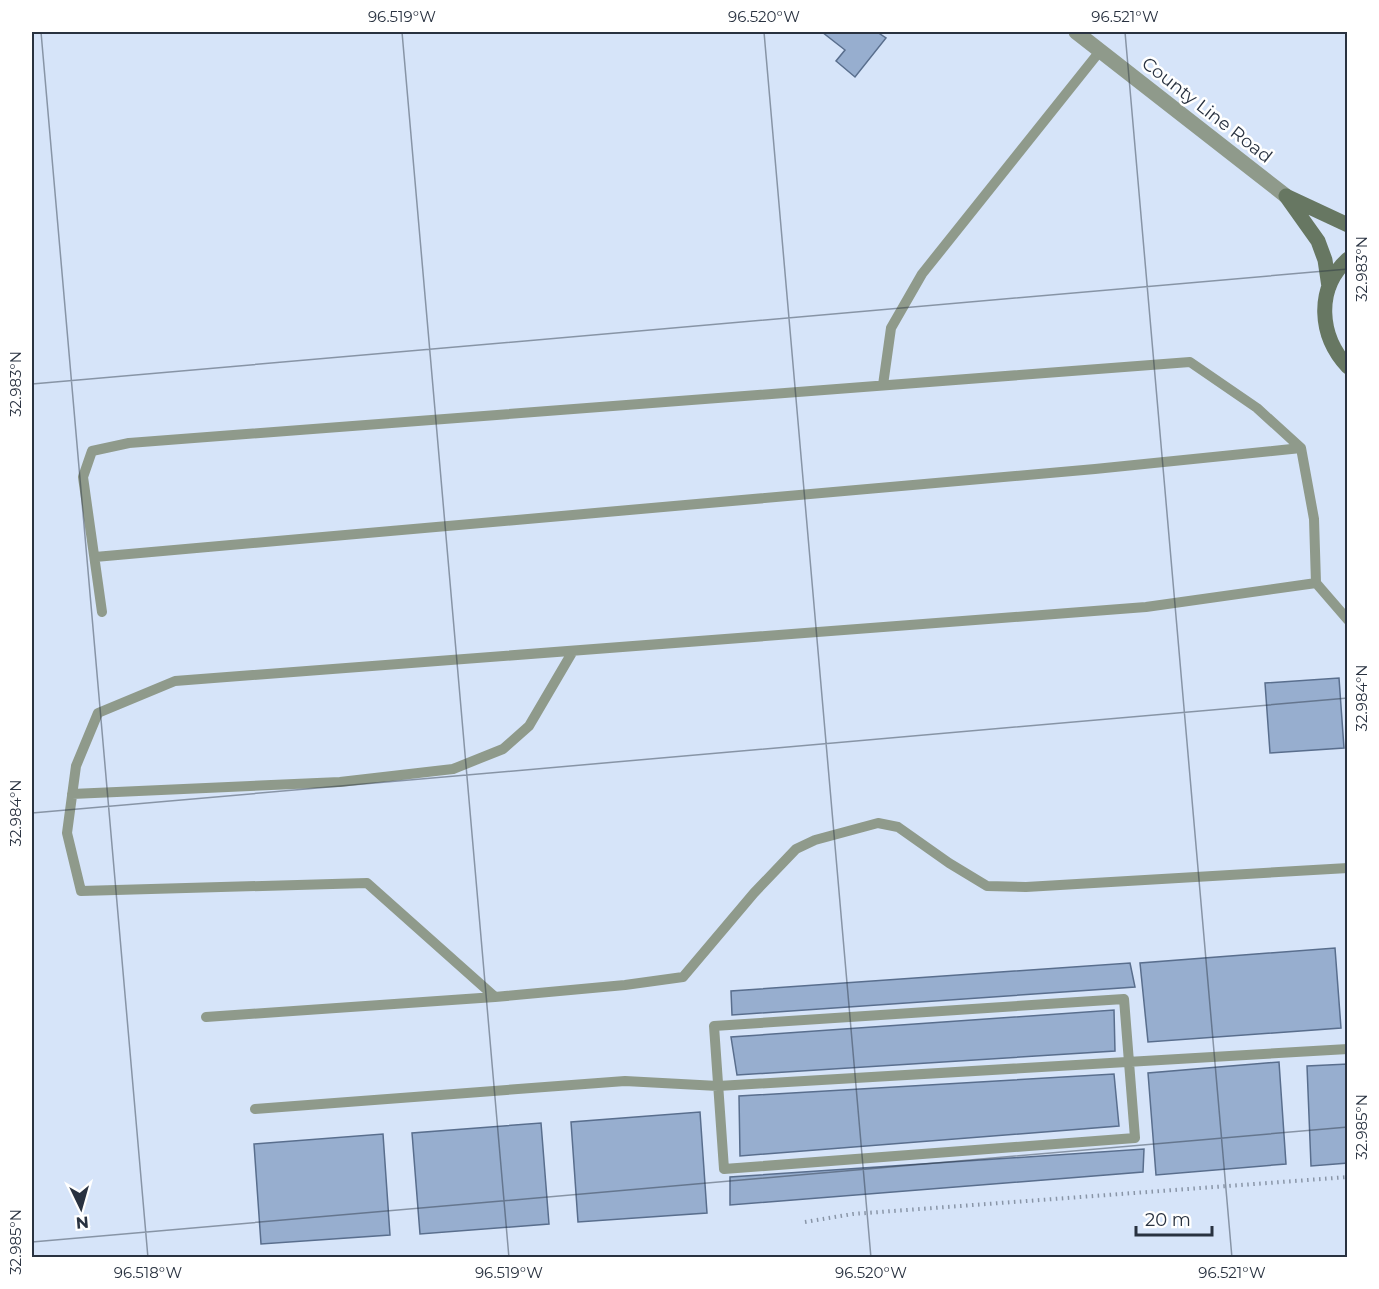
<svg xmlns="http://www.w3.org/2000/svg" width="1379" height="1289" font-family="Montserrat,sans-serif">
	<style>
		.building { fill: #97aecf; stroke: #596e8d; stroke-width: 1.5 }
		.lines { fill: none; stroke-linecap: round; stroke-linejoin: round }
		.path { stroke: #8995a7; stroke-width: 4; stroke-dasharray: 1.5 4.5; stroke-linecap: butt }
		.service { stroke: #8f9a8b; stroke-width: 10 }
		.tertiary { stroke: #8f9a8b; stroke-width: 15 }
		.secondary { stroke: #677762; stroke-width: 15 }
		.ticks { fill: none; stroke: #293240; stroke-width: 1.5; stroke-opacity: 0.45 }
		.labels { text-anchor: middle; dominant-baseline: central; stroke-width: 5; stroke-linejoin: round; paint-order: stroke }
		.street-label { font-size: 18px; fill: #293240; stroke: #fff }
		.neatline { fill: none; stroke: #293240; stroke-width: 2 }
		.ticks-label { font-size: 15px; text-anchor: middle; fill: #293240 }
	</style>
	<rect width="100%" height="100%" fill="#d6e4f9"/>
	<!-- building -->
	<path class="building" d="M822,32H877L886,38L855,77L836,61L845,50Z
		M1339,678L1344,748L1270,753L1265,683Z
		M1335,948L1341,1028L1148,1042L1140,963Z
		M1130,963L1135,987L732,1015L731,991Z
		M1114,1010L1115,1051L737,1075L731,1037Z
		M1279,1062L1286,1164L1156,1175L1148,1073Z
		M1348,1064V1163L1311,1166L1307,1066Z
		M1114,1074L1119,1126L740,1156L739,1096Z
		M700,1112L707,1213L578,1222L571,1122Z
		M541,1123L549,1224L420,1234L412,1133Z
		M383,1134L390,1235L261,1244L254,1144Z
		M1144,1149L1143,1172L730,1205V1177Z"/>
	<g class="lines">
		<!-- path -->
		<path class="path" d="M805,1222L853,1214L1348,1177"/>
		<!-- service -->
		<path class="service" d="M883,385L891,328L922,274L1100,51
			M95,557L1095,469L1301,448
			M102,612L83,477L92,451L129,443L1190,362L1257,408L1301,448L1314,519L1316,583
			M1348,620L1316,583L1146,607L175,681L98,713L76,766L67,833L81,891L367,883L495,997L625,985L683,977L754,893L796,849L815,840L878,823L898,827L949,863L987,886L1026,887L1348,868
			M72,794L340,782L453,769L503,749L529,726L573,651
			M1124,999L1135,1138L724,1169L714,1026Z
			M206,1017L495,997
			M255,1109L625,1081L718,1086L1348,1049"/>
		<!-- tertiary -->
		<path class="tertiary" d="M1076,32L1286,196"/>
		<!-- secondary -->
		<path class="secondary" d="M1286,196L1318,241L1325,260L1329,287
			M1288,197L1348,225
			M1348,259C1315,289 1319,336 1348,367"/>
	</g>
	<!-- ticks -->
	<path class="ticks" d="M41,32L148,1258M402,32L509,1258M764,32L871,1258M1125,32L1232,1258M32,384L1348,269M32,813L1348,698M32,1242L1348,1127"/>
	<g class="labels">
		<!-- street labels -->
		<g class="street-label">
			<text transform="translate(1207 110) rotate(38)">County Line Road</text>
		</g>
	</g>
	<!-- border -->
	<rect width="1379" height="1289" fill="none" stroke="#ffffff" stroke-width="66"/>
	<!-- north arrow -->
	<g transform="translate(81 1208) rotate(175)" stroke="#ffffff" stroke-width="4.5" paint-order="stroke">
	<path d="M0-4.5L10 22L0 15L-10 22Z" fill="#293240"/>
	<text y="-9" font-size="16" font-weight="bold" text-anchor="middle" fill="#293240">N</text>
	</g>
	<!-- scale -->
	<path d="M1136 1226v9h76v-9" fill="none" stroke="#293240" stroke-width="3"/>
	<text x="1145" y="1226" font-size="18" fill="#293240" stroke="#ffffff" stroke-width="4.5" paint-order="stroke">20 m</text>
	<rect x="33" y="33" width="1313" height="1223" class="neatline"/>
	<g class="ticks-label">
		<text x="402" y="22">96.519°W</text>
		<text x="764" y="22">96.520°W</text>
		<text x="1125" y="22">96.521°W</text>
		<text transform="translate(1362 269) rotate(-90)" y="5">32.983°N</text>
		<text transform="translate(16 384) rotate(-90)" y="5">32.983°N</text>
		<text transform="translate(1362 698) rotate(-90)" y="5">32.984°N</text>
		<text transform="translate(16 813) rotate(-90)" y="5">32.984°N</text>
		<text transform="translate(1362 1127) rotate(-90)" y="5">32.985°N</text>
		<text transform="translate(16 1242) rotate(-90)" y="5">32.985°N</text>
		<text x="148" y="1278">96.518°W</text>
		<text x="509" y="1278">96.519°W</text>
		<text x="871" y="1278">96.520°W</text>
		<text x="1232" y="1278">96.521°W</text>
	</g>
</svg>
